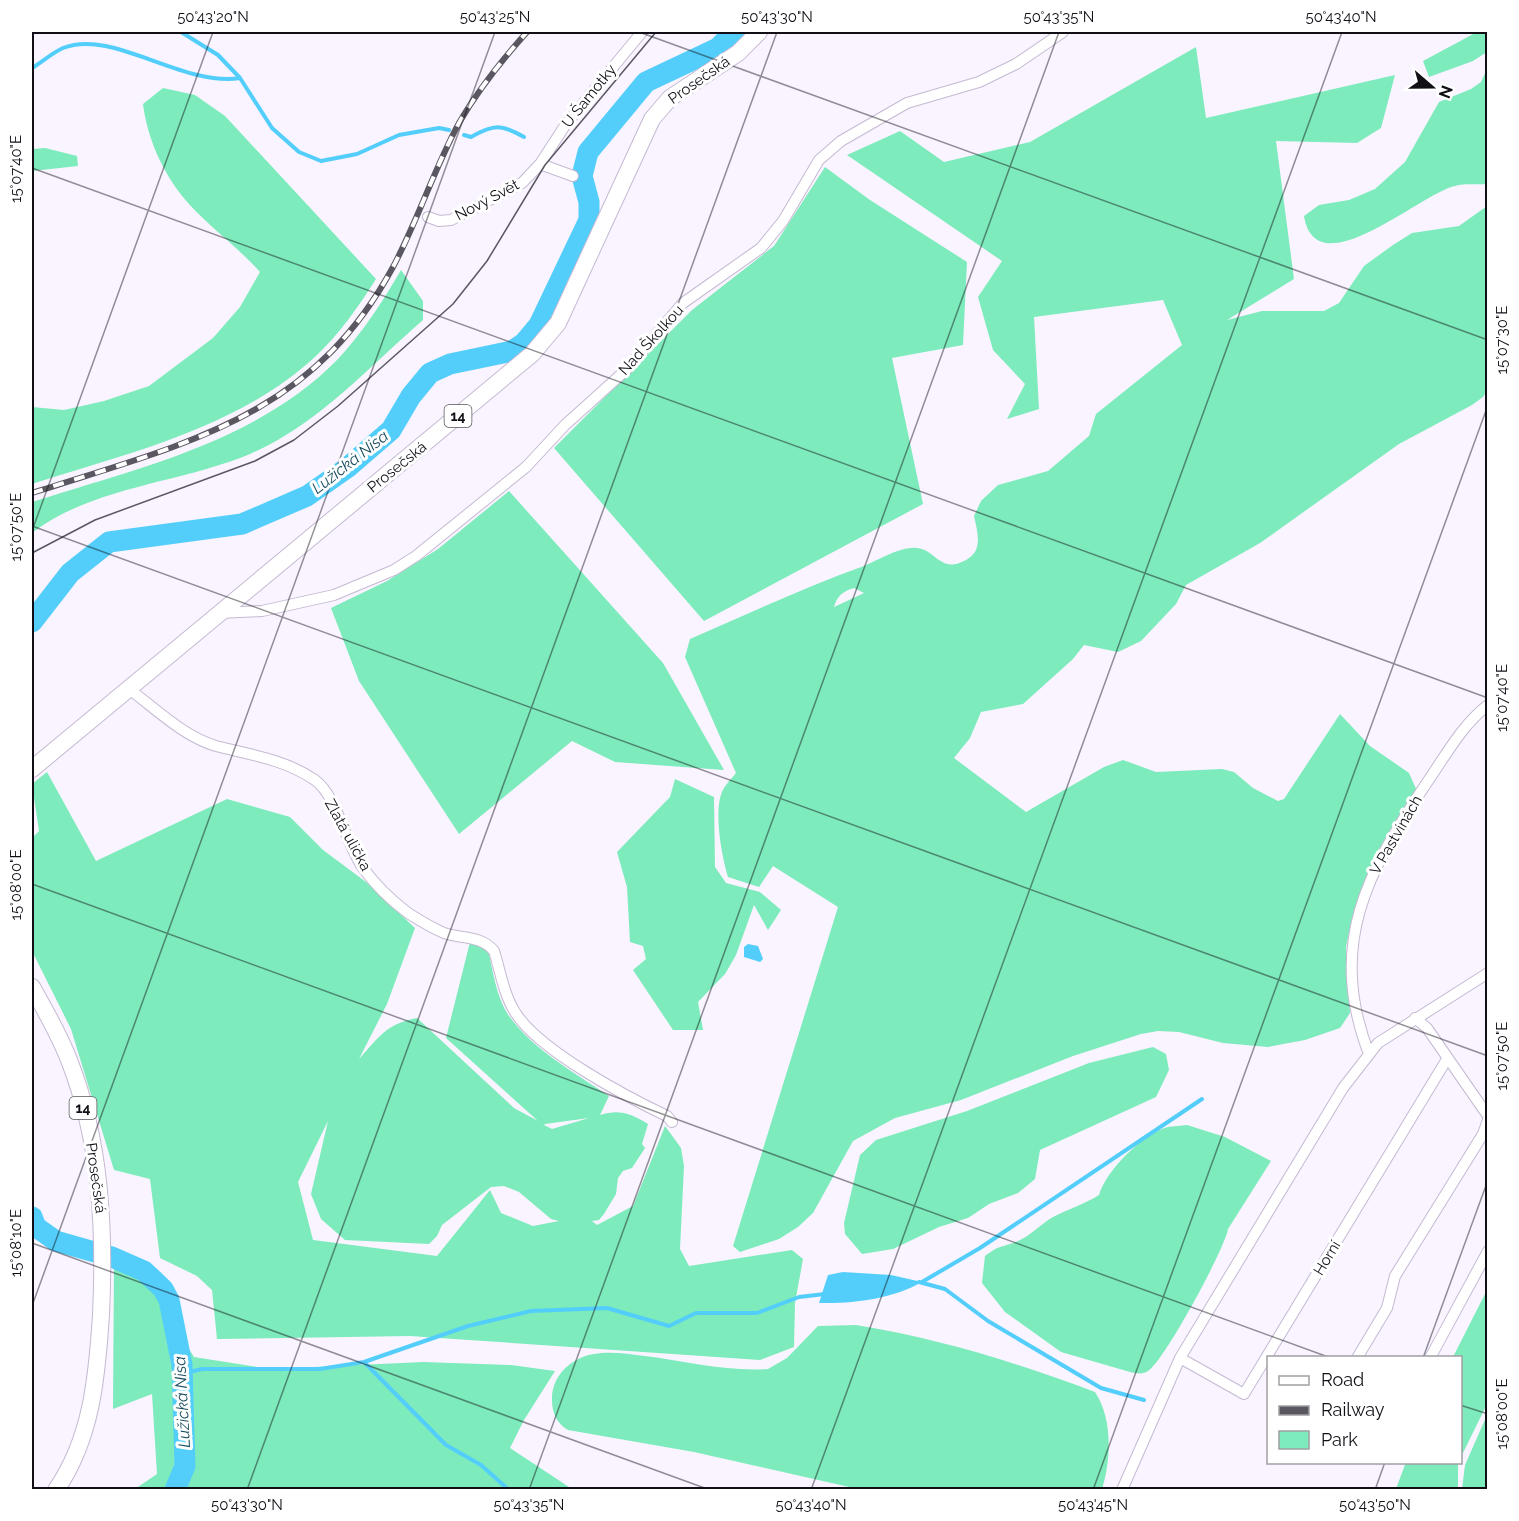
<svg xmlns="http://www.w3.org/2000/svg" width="1519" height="1521" font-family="Raleway,sans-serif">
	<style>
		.green { fill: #7debbb; fill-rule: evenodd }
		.water { fill: #53cefa }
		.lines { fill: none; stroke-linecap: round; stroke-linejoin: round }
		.stream { stroke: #53cefa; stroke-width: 4 }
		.river { stroke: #53cefa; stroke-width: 21 }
		.minor-casing { stroke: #c5b9d2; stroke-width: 12 }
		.primary-casing { stroke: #c5b9d2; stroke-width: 18 }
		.minor { stroke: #fff; stroke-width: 10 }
		.primary { stroke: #fff; stroke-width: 16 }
		.tram { stroke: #5b5760; stroke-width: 1.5 }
		.rail-casing { stroke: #5b5760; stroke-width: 6 }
		.rail { stroke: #fff; stroke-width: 4; stroke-dasharray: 11; stroke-linecap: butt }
		.ticks { fill: none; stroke: #120e16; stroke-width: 1.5; stroke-opacity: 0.45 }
		.labels { text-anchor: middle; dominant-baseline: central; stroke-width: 6; stroke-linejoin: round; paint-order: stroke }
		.shield { fill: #fff; stroke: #59565c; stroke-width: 1.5 }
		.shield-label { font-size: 14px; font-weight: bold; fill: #120e16 }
		.street-label { font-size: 15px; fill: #120e16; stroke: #fff }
		.water-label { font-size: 16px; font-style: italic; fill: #174b5d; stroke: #fff }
		.neatline { fill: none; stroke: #120e16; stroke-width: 2 }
		.ticks-label { font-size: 15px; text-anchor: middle; fill: #120e16 }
	</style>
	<rect width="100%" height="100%" fill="#f9f4ff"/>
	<!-- green -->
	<path class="green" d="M1477,32H1487V52L1473,61L1429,77L1423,61Z
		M1196,47L1206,118L1395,75L1381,128L1357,143L1276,141L1294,279L1227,320L1262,311H1324L1339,303L1364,266L1393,245L1412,233L1459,226L1487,206L1488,390L1483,397L1472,405L1399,444L1260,543L1186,585L1176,604L1141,641L1118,652L1084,645L1073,659L1023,704L981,712L970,738L954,758L1026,812L1104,767L1123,760L1156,772L1222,769L1234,772L1253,788L1278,801L1284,799L1340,714L1370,746L1409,773L1417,791L1375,855L1352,918L1346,947L1350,1013L1340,1028L1305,1040L1268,1047L1223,1043L1179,1032L1158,1031L1141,1034L1073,1056L961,1100L895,1118L853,1141L813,1213L798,1227L779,1239L740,1252L733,1246L838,907L773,866L759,887L728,877C722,857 712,807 724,788C727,783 732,778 736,773L685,657L690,639C748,614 805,587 864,566C878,560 896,549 911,548C936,545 939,578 969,558C983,549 977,530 974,516L981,501L998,485L1048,471L1089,436L1096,414L1182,345L1163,300L1034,317L1039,409L1007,419L1025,384L993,350L978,297L1002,261L847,155L900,131L944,162L1030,142ZM854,588L864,593L834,607C837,596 843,591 854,588Z
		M1487,69V184C1477,185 1465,183 1455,186C1421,193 1316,289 1304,216L1319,205L1349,200L1375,189L1405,162L1439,102L1471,89L1481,82Z
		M163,88L195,95L225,116L376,279C359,306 340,333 317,355C239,428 131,452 32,484V407L64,410L104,401L149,386L213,338L240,307L260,272C237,246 203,222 183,197C162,171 147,137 143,104Z
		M45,148L77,156L78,166L32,171V149Z
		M825,167L870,200L967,262L963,345L892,358L923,504L704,621L554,448L692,310L774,246Z
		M401,270L423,301V320C369,367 316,426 250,454C181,483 91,487 32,533V502C138,468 257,442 338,359C363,332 383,301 401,270Z
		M509,491L663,663L724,770L615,762L572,741L459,834L359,681L331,608L387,581L438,549Z
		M47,772L96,861L227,799L290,817L323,850L366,882L415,928L387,1004L359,1059C379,1037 386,1024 417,1018L514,1108L538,1121L446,1038L470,942L488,950C493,971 496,995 507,1013C531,1049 574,1072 609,1096L600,1115C619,1109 630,1113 648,1124L642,1144L645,1148L632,1168L623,1171L618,1178L616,1194L604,1214L599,1220L592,1221L597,1225L633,1206L665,1126L681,1148L684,1166L680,1249L689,1266L792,1250L803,1259L795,1303L794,1347L760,1360L410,1336L217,1339L212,1290L197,1276L160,1258L150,1179L114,1170L71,1029L32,951V838L39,831L32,784ZM589,1118L552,1129L544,1125L545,1124ZM328,1121L311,1194L321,1219L345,1240L429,1244L437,1236L442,1225L491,1187L504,1186L519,1192L551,1219L559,1221L533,1226L501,1213L490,1190L437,1256L313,1240L298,1182Z
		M675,779L714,797L715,867L726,883L760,892L781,910L768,930L754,905L736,955L725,974L698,1002L703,1030H673L633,970L646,959L643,946L630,942L627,887L617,852L670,797Z
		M1153,1047L1166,1054L1169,1070L1156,1097L1040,1150L1035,1179L1018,1193L989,1204L968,1218L939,1227L893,1249L862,1254L845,1234L844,1223L860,1155L876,1140L967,1111L1089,1063Z
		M1187,1125L1225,1137L1271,1161L1228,1229C1225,1249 1163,1363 1148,1371C1142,1375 1136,1373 1130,1372L1061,1352L1005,1312L982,1283L985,1256C1001,1244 1001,1248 1018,1241C1030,1236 1041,1224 1053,1217C1068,1209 1085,1204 1099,1195C1106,1171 1143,1133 1168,1127C1174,1126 1181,1126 1187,1125Z
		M114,1261L154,1292L194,1357L270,1369L423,1362L511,1365L555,1371L524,1420L510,1448L572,1489H135L157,1474L152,1394L113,1409Z
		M1487,1290V1404L1461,1457L1460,1358L1453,1357Z
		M856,1325C941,1339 1015,1362 1095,1392C1113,1419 1111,1460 1102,1489H858L694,1452L568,1430C557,1424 552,1413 552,1400C551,1376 572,1357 594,1354C610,1351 629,1354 645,1356C685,1361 728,1372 768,1369L787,1358L818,1326Z
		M1487,1415V1489H1462L1465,1465Z
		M1406,1462L1458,1463V1489H1396Z"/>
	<!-- water -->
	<path class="water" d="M748,944L758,946L763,959L760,962L744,957V947Z
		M843,1272L891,1275L922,1282C892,1299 853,1304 819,1303L828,1275Z"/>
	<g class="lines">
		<!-- stream -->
		<path class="stream" d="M181,32L218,55L240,78
			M32,68C42,62 52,53 63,48C112,28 182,87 240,78L272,128L299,152L321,161L357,154L399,135L439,128L449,130
			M464,135L471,137C494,124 501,124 524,137
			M919,1282L945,1289L988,1321L1101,1388L1144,1400
			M922,1282L980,1248L1202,1099
			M364,1362L446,1445L481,1465L509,1490
			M182,1374L202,1369H320L364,1362L468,1326L531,1311L607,1308L669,1326L696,1313H757L799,1297L825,1294"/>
		<!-- river -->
		<path class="river" d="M32,622L70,573L109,542L242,524L307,496L347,468L391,430L411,396L430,373L450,364L512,351L524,343L539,325L589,220V202L582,176L588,152L646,82L718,48L734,32
			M32,1217L36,1227L56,1241L112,1257L144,1271L163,1289L169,1300L182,1365L185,1466L175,1490"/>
		<!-- minor casing -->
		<g class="minor-casing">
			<path id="minor" d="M540,164L573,176
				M428,217L439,221L451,220L522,183L540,164L566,124L642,32
				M219,613L262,611L334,595L394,570L416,556L526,467L565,425L626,370L683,303L761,248L783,221L819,160L841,141L907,103L979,82L1016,64L1063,32
				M129,689C156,709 183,736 216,746C251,755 284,759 315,780C337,796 346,844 363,868C374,883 392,901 408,913C419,920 432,928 444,933C461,939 481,935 494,951C500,970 504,995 515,1012C538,1050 627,1097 667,1116L672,1122
				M1415,1018L1427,1028L1488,1116
				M1369,1054C1327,944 1367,872 1428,781C1446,755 1462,725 1488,705
				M1180,1358L1244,1394L1447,1059
				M1357,1358L1387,1308L1395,1276L1483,1134L1488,1120
				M1430,1358L1488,1251
				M1122,1490L1180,1358L1343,1088L1378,1043L1488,973"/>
		</g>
		<!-- primary casing -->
		<g class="primary-casing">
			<path id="primary" d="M32,769L532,354L558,323L652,119L670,98L738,53L759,32
				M32,987C45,1010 59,1034 69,1060C101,1141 105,1229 101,1315C97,1376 92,1438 56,1490"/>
		</g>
		<!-- minor -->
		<use href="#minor" class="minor"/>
		<!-- primary -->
		<use href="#primary" class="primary"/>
		<!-- tram -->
		<path class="tram" d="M32,553L95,520L255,461L294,440L338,406L453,304L487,261L545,165L656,32"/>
		<!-- rail casing -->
		<g class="rail-casing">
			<path id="rail" d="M32,493C183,444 311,419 393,267C418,220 434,169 459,123C478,90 502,60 527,32"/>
		</g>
		<!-- rail -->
		<use href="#rail" class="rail"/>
	</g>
	<!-- ticks -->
	<path class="ticks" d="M639,32L1488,340M32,168L1488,698M32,526L1488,1056M32,531L213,32M32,884L1331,1358M32,1243L710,1490M32,1306L495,32M1423,1358L1488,1180M1460,1405L1488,1414M247,1490L777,32M529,1490L1059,32M811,1490L1342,32M1093,1490L1488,405M1375,1490L1385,1462"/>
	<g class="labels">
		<!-- shield labels -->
		<g class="shield">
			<rect x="444.5" y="405" width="27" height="22" rx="4.5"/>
			<rect x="69.5" y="1097" width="27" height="22" rx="4.5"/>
		</g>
		<g class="shield-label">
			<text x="458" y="416">14</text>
			<text x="83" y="1108">14</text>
		</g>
		<!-- street labels -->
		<g class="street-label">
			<text transform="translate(699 80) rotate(-35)">Prosečská</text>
			<text transform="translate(589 96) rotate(-51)">U Šamotky</text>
			<text transform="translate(487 200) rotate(-28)">Nový Svět</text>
			<text transform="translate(651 340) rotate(-48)">Nad Školkou</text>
			<text transform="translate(397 467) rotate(-39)">Prosečská</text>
			<text transform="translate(348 835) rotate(61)">Zlatá ulička</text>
			<text transform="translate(1396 835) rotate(-60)">V Pastvinách</text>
			<text transform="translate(96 1178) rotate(82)">Prosečská</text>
			<text transform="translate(1327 1258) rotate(-59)">Horní</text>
		</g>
		<!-- water labels -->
		<g class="water-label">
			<text transform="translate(350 462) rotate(-38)">Lužická Nisa</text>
			<text transform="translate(182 1402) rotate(-93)">Lužická Nisa</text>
		</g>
	</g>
	<!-- border -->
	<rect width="1519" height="1521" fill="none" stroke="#ffffff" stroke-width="66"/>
	<!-- legend -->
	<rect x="1267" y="1356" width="195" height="108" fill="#ffffff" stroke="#a09fa2" stroke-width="1.5"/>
	<rect x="1279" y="1376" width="30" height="9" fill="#ffffff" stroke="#a09fa2" stroke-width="1.5"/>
	<text x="1321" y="1386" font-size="18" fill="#120e16">Road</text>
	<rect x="1279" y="1406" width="30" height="9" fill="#5b5760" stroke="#a09fa2" stroke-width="1.5"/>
	<text x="1321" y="1416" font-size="18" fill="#120e16">Railway</text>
	<rect x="1279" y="1431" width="30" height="18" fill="#7debbb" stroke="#a09fa2" stroke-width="1.5"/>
	<text x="1321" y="1446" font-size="18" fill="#120e16">Park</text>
	<!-- north arrow -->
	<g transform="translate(1432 87) rotate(110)" stroke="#ffffff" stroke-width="4.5" paint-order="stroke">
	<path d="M0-4.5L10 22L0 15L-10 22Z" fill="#120e16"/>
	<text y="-9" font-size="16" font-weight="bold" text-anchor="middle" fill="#120e16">N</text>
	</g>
	<rect x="33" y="33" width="1453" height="1455" class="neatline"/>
	<g class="ticks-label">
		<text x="213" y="22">50°43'20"N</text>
		<text x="495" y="22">50°43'25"N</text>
		<text x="777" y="22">50°43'30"N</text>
		<text x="1059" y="22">50°43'35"N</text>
		<text x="1341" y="22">50°43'40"N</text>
		<text transform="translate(16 169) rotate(-90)" y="5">15°07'40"E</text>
		<text transform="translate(1502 340) rotate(-90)" y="5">15°07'30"E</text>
		<text transform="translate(16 527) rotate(-90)" y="5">15°07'50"E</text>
		<text transform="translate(1502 698) rotate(-90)" y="5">15°07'40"E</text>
		<text transform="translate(16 885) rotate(-90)" y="5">15°08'00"E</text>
		<text transform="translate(1502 1056) rotate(-90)" y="5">15°07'50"E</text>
		<text transform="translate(16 1243) rotate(-90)" y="5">15°08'10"E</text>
		<text transform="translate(1502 1414) rotate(-90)" y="5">15°08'00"E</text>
		<text x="247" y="1510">50°43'30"N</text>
		<text x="529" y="1510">50°43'35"N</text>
		<text x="811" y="1510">50°43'40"N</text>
		<text x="1093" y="1510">50°43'45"N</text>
		<text x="1375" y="1510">50°43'50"N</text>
	</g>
</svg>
